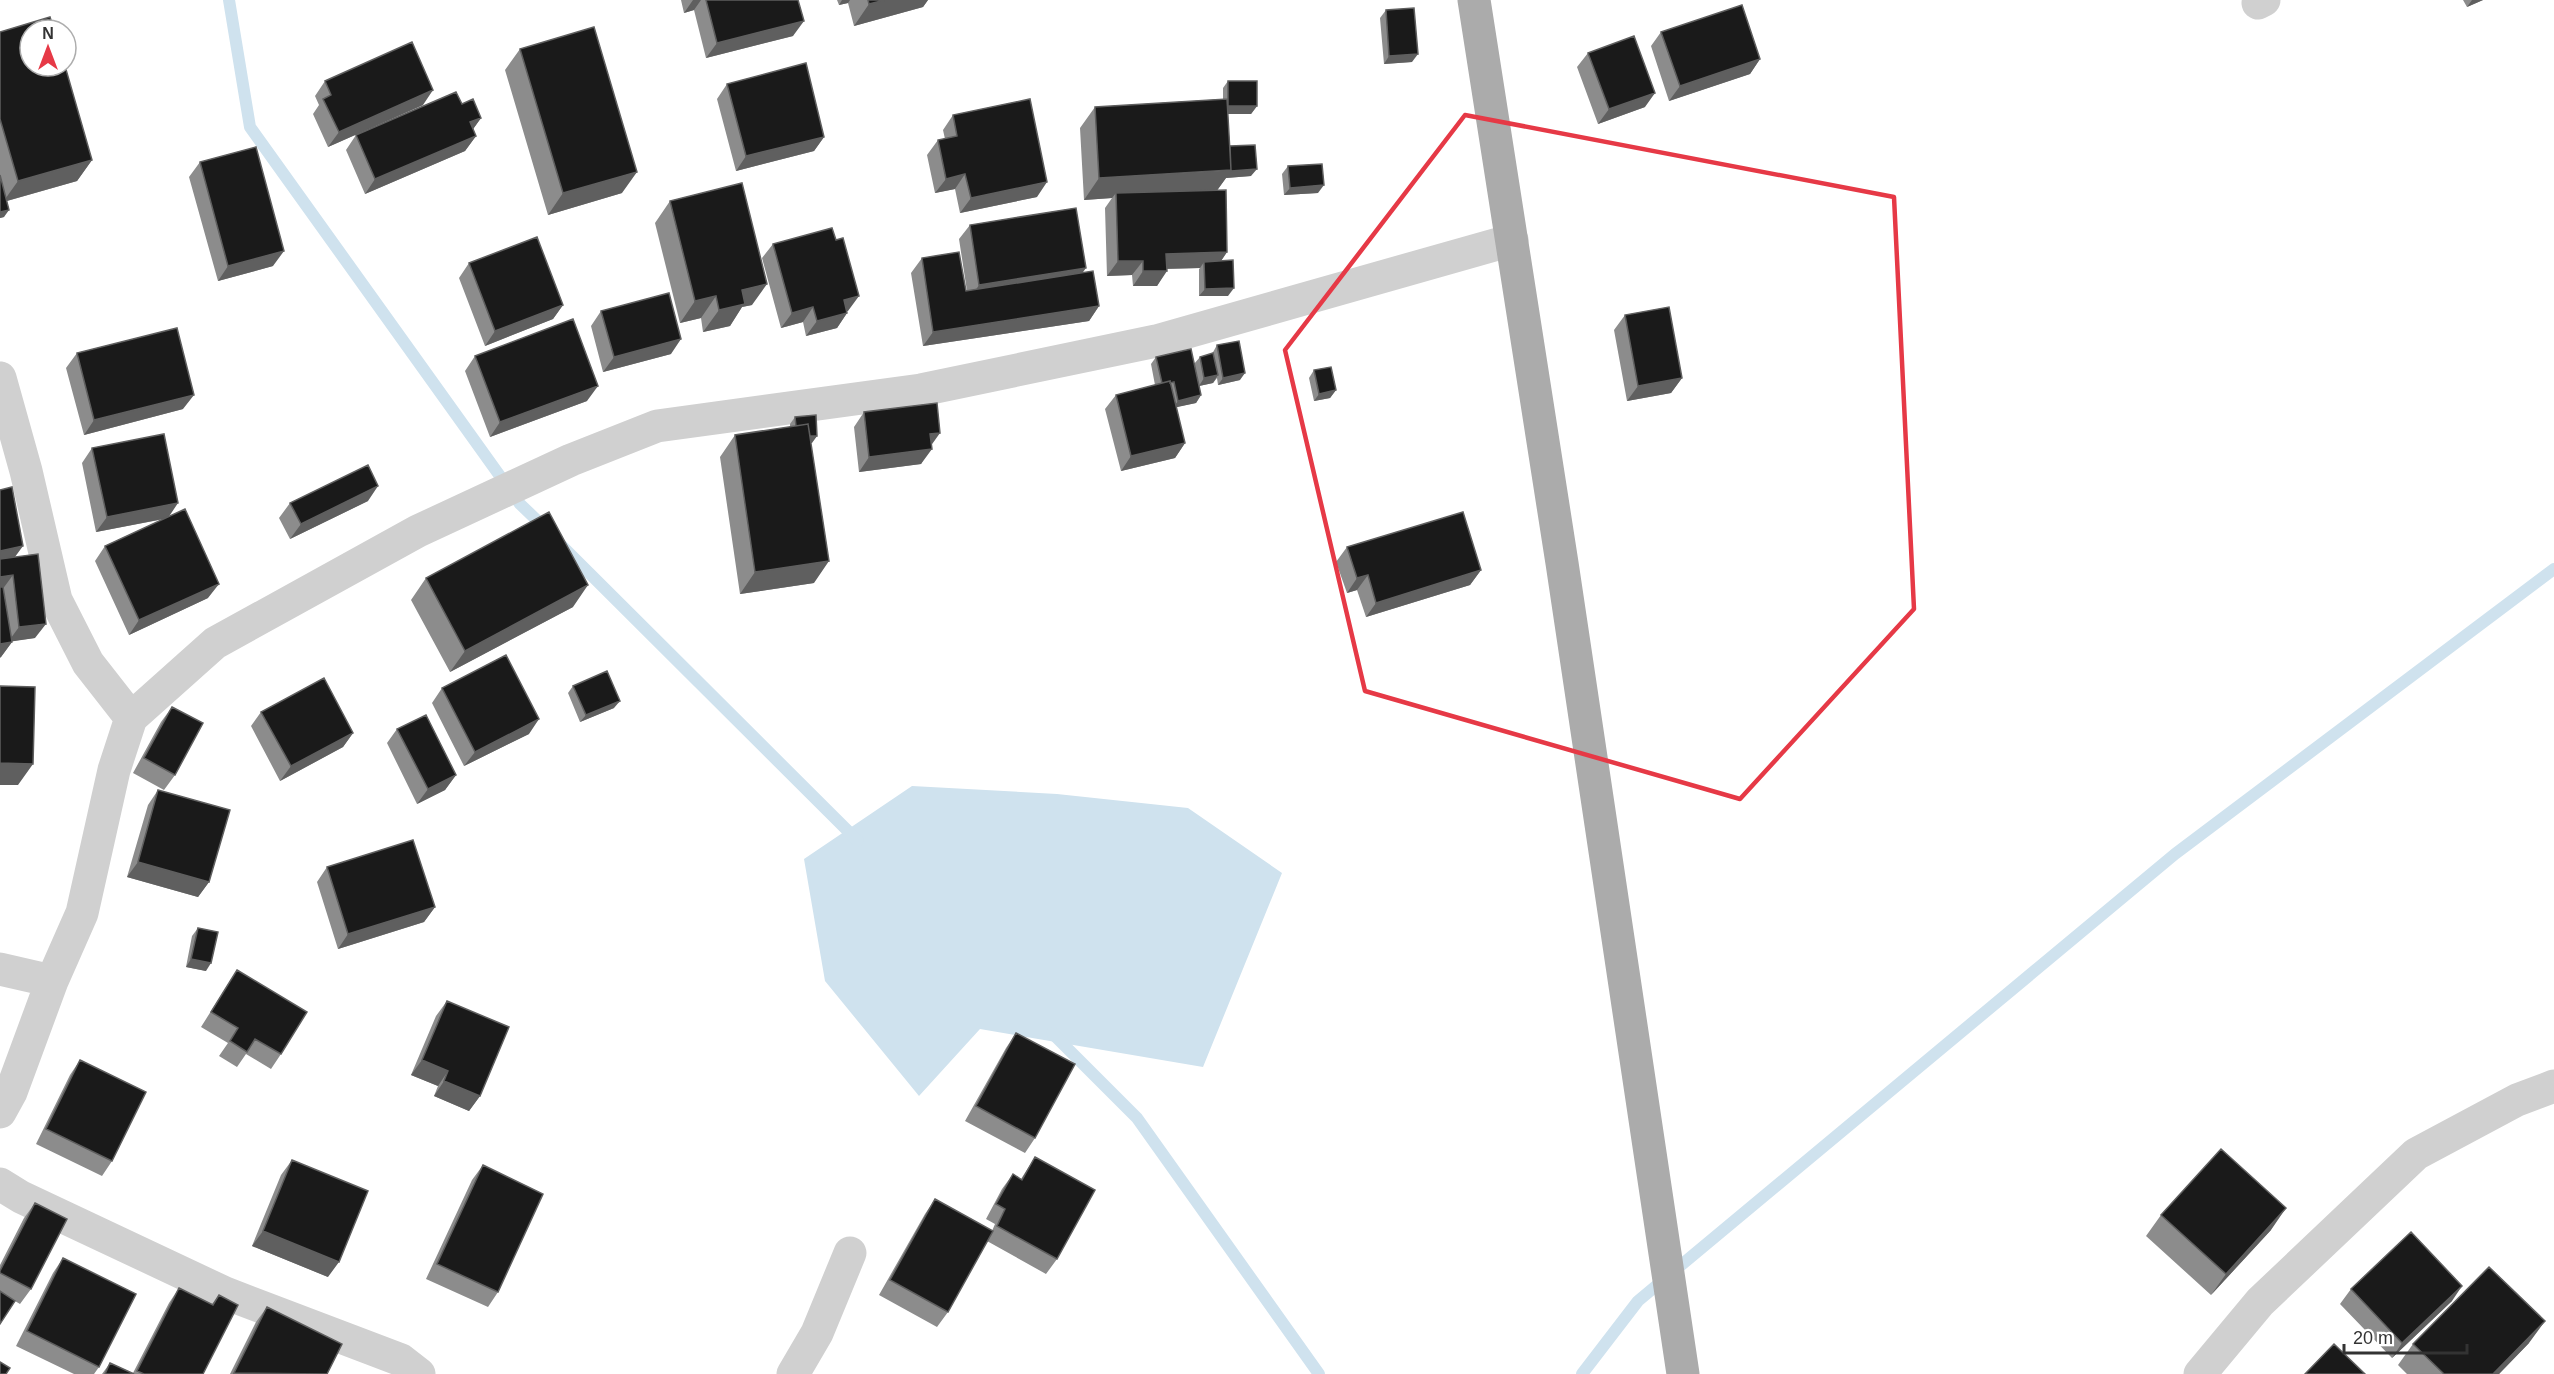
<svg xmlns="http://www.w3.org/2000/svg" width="2554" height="1374" font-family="Helvetica,sans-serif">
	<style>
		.water { fill: #cfe2ee }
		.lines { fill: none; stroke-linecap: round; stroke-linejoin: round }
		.stream { stroke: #cfe2ee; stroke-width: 12 }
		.minor { stroke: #d0d0d0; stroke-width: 33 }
		.major { stroke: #ababab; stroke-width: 33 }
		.wall { fill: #8c8c8c }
		.shaded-wall { fill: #5f5f5f }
		.building { fill: #1a1a1a; stroke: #5f5f5f; stroke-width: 1.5 }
		.marked { fill: none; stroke: #e63946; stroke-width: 4.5; stroke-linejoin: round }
	</style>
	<rect width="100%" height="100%" fill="#fff"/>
	<!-- water -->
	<path class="water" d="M912,786L1057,794L1188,808L1282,873L1203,1067L980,1029L919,1096L825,981L804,859Z"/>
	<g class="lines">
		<!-- stream -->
		<path class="stream" d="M229,0L250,127L520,504L546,529
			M560,544L858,841
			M1052,1033L1137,1118L1319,1374
			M1582,1374L1638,1301L2175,854L2554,569"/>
		<!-- minor -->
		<path class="minor" d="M2258,3L2264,0
			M0,378L26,471L56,600L88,663L131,718
			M0,969L52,981
			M0,1112L11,1092L52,981L82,913L114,770L131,718L215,643L418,531L571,460L657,426L921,390L1156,341L1512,240
			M0,1184L21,1197L225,1293L401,1360L419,1374
			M793,1374L817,1333L850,1253
			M2200,1374L2260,1302L2416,1154L2517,1100L2554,1086"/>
		<!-- major -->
		<path class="major" d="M1474,0L1562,563L1683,1374"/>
	</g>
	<!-- wall -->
	<path class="wall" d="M681,0H798L793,36L706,58L694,10L684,13Z
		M837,0H928L923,7L854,26L848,3L839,5Z
		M2463,0H2483L2467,7Z
		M1386,10L1412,62L1384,64L1380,18Z
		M0,32L92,160L77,181L7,201L4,217L0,218Z
		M1661,32L1760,59L1750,74L1669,101L1651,46Z
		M520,49L622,193L548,215L505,70Z
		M1588,53L1645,107L1598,124L1577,67Z
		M325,81L423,105L328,147L313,114L319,105L315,96Z
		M1228,81L1257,106L1251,114H1227L1230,146L1251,176L1226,178L1217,190L1227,252L1221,261L1228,296H1199V269L1200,268L1167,269L1157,286H1133L1132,275L1107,276L1105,208L1112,198L1084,200L1080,128L1095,107L1223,99V88Z
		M727,84L824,137L814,151L736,171L717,99Z
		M462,104L481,118L473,129L476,136L465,151L365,194L346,150L356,135Z
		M953,115L1037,197L960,213L955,189L935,193L927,155L938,140L945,139L943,130Z
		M200,162L273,266L218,281L189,177Z
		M1288,166L1318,193L1284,195L1282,174Z
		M670,201L752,305L742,307L730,326L703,332L701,318L680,323L655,223Z
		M970,225L1083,272L1099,306L1089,321L923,346L911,273L922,258L966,291H967L959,239Z
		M773,244L848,311H847V313L837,328L806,336L803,322L781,328L762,258Z
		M469,263L563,305L553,319L485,346L459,278Z
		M601,311L671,354L603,372L591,326Z
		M1625,315L1682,378L1671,393L1627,401L1614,330Z
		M1217,345L1240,380L1218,385L1217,378L1213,383L1199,386L1201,395L1196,403L1176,407L1185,443L1175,458L1121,471L1105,409L1116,395L1155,385L1151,364L1156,357L1194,364L1200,357L1212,354Z
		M77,353L183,409L84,435L66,368Z
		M475,356L587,401L490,437L465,371Z
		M1314,370L1336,390L1330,398L1314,401L1309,378Z
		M864,412L931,446L921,464L859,472L854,427Z
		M795,417L817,436L811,443L814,583L740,594L720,457L735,435L790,427V424Z
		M92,448L169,517L208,598L129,635L95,561L105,546L164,519L96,532L82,463Z
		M0,490L15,557L35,638L12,641V642L1,657Z
		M368,501L290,539L279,518L290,503Z
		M1347,547L1481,570L1470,585L1366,617L1357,590L1347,593L1336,562Z
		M426,578L573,607L450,672L411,600Z
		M573,686L614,708L580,722L568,693Z
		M442,688L529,734L464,766L432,703Z
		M172,707L175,775L164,790L133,773L161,722Z
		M261,712L353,733L343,747L280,781L251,726Z
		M397,729L456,775L445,790L417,804L387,743Z
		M158,790L209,882L198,897L127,877L148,805Z
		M327,867L435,907L424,922L338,949L317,882Z
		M198,928L206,971L186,967L192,936Z
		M237,970L281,1054L271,1069L246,1054L237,1067L219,1056L228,1043L201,1027Z
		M447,1001L480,1096L469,1111L434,1096L438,1086L411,1075L436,1016Z
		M1016,1033L1035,1138L1025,1153L965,1121L1006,1048Z
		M80,1060L112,1161L102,1176L36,1144L70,1075Z
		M1035,1157L1057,1259L1046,1274L987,1241L948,1312L937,1327L879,1295L925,1214L935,1199L992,1231L995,1224L986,1219L1002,1189L1013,1174L1021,1179Z
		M292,1160L328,1277L252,1246L281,1175Z
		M483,1165L498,1292L488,1307L426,1279L472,1180Z
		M35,1203L31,1289L20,1304L15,1301L0,1324V1265L24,1218Z
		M2161,1215L2271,1230L2211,1295L2146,1236Z
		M63,1258L99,1367L94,1374H74L16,1346L53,1273Z
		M179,1288L212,1304L219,1295L203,1374H102L110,1363L133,1373L169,1303Z
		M2351,1289L2452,1301L2392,1358L2340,1304Z
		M267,1307L327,1374H230L256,1322Z
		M2529,1343L2499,1374H2407L2398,1365L2413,1344Z"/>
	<!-- shaded-wall -->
	<path class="shaded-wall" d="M693,0H701L694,10L684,13Z
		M842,0H850L848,3L839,5Z
		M885,0H928L923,7L854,26L869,4Z
		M2472,0H2483L2467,7Z
		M804,21L793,36L706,58L717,43Z
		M1418,54L1412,62L1384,64L1389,56Z
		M1760,59L1750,74L1669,101L1680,86Z
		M433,90L423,105L328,147L339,132Z
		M1655,93L1645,107L1598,124L1609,109Z
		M1228,106H1257L1251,114H1223Z
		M481,118L471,132L470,122Z
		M476,136L465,151L365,194L375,179Z
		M824,137L814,151L736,171L746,156Z
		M92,160L77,181L3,202L18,181Z
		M1257,169L1251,176L1226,178L1216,192L1116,193L1112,198L1084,200L1099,178Z
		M637,172L622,193L548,215L563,193Z
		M965,174L955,189L935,193L946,179Z
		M1047,182L1037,197L960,213L971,198Z
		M1324,185L1318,193L1284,195L1290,188Z
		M9,210L4,217L0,218V212Z
		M284,251L273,266L218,281L228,266Z
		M1227,252L1217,267L1204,262L1200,268L1156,269L1166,254Z
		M1118,261H1143L1132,275L1107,276Z
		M1086,268L1075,283L969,300L979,285Z
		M1143,271H1167L1157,286H1133Z
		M767,284L752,305L742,307L730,326L703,332L719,310L742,290Z
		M1234,288L1228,296H1199L1205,289Z
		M716,296L701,318L680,323L695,301Z
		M859,296L848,311L833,315L844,300Z
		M563,305L553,319L485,346L495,331Z
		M1099,306L1089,321L923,346L933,332Z
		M813,307L803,322L781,328L792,313Z
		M847,313L837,328L806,336L817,321Z
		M681,339L671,354L603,372L614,357Z
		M1245,373L1240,380L1218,385L1223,378Z
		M1218,375L1213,383L1199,386L1204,378Z
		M1682,378L1671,393L1627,401L1638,386Z
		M598,386L587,401L490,437L500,422Z
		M1336,390L1330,398L1314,401L1319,394Z
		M194,395L183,409L84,435L94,420Z
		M1201,395L1196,403L1173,408L1178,401Z
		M940,433L930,447V434Z
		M817,436L812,443L791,445L797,437Z
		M1185,443L1175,458L1121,471L1131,456Z
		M932,449L921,464L859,472L869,457Z
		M378,486L368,501L290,539L301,524Z
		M178,503L168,518L96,532L107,517Z
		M23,546L12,561L0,564V551Z
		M829,561L814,583L740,594L755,572Z
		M1481,570L1470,585L1366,617L1376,603Z
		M13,575L2,590L0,591V577Z
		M1368,575L1357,590L1347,593L1357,578Z
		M219,584L208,598L129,635L139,620Z
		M588,585L573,607L450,672L465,651Z
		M46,624L35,638L8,642L19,627Z
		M12,642L1,657L0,658V644Z
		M620,701L614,708L580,722L586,715Z
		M539,719L529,734L464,766L475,752Z
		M353,733L343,747L280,781L291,766Z
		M0,763L33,764L18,785H0Z
		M456,775L445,790L417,804L428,789Z
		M138,862L209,882L198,897L127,877Z
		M435,907L424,922L338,949L348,934Z
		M191,959L211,963L206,971L186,967Z
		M422,1060L448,1071L438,1086L411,1075Z
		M444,1081L480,1096L469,1111L434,1096Z
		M2286,1208L2271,1230L2211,1295L2226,1274Z
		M263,1231L339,1262L328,1277L252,1246Z
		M2462,1286L2452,1301L2392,1358L2402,1343Z
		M2545,1321L2529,1343L2499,1374H2493Z"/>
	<!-- building -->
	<path class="building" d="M706,0H798L804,21L717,43Z
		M868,0H885L869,4Z
		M1742,5L1760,59L1680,86L1661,32Z
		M1414,8L1418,54L1389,56L1386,10Z
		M50,17L54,30H30V66H65L92,160L18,181L0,119V32Z
		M594,27L637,172L563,193L520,49Z
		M1634,36L1655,93L1609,109L1588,53Z
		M412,42L433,90L339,132L323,99L331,95L325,81Z
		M806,63L824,137L746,156L727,84Z
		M1228,81H1257V106H1228Z
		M456,92L462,104L473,99L481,118L470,122L476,136L375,179L356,135Z
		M1030,99L1047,182L971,198L965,174L946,179L938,140L957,136L953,115Z
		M1227,99L1231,170L1099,178L1095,107Z
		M1255,145L1257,169L1231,171L1230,146Z
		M256,147L284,251L228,266L200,162Z
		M1322,164L1324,185L1290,188L1288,166Z
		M0,175L9,210L0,212Z
		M742,183L767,284L742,290L745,304L719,310L716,296L695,301L670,201Z
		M1226,190L1227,252L1166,254L1167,271H1143V261H1118L1116,193Z
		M1076,208L1086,268L979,285L970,225Z
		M832,228L836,240L843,238L859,296L844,300L847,313L817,321L813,307L792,313L773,244Z
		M537,237L563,305L495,331L469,263Z
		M959,252L966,291L1093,271L1099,306L933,332L922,258Z
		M1233,260L1234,288L1205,289L1204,262Z
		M669,293L681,339L614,357L601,311Z
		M1669,307L1682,378L1638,386L1625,315Z
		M573,319L598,386L500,422L475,356Z
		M177,328L194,395L94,420L77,353Z
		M1239,341L1245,373L1223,378L1217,345Z
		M1191,349L1201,395L1178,401L1174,382L1170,383V381L1162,383L1156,357Z
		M1213,353L1218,375L1204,378L1200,357Z
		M1331,367L1336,390L1319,394L1314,370Z
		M1170,381L1185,443L1131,456L1116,395Z
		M937,403L940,433L930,434L932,449L869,457L864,412Z
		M816,415L817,436H810L808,424L796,426L795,417Z
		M808,424L829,561L755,572L735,435Z
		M164,434L178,503L107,517L92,448Z
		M368,465L378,486L301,524L290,503Z
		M12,487L23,546L0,551V490Z
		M185,509L219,584L139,620L105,546Z
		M549,512L588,585L465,651L426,578Z
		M1463,512L1481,570L1376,603L1368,575L1357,578L1347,547Z
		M38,554L46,624L19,627L13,575L0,577V559Z
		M0,587H3L12,642L0,644Z
		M506,655L539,719L475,752L442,688Z
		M607,671L620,701L586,715L573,686Z
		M324,678L353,733L291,766L261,712Z
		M0,686L35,687L33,764L0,763Z
		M172,707L203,723L175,775L144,758Z
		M426,715L456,775L428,789L397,729Z
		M158,790L230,810L209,882L138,862Z
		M413,840L435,907L348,934L327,867Z
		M198,928L218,932L211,963L191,959Z
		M237,970L307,1012L281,1054L255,1039L247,1052L230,1041L238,1028L211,1012Z
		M447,1001L509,1027L480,1096L444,1081L448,1071L422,1060Z
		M1016,1033L1075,1064L1035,1138L976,1106Z
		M80,1060L146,1092L112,1161L46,1129Z
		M2221,1149L2286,1208L2226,1274L2161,1215Z
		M1035,1157L1095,1190L1057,1259L997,1226L1005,1209L996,1204L1013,1174L1022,1180Z
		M292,1160L368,1191L339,1262L263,1231Z
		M483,1165L543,1194L498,1292L437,1264Z
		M935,1199L993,1231L948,1312L890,1280Z
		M35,1203L67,1219L31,1289L0,1273V1271Z
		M2411,1232L2462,1286L2402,1343L2351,1289Z
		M63,1258L136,1294L99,1367L27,1331Z
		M2489,1267L2545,1321L2493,1374H2444L2413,1344Z
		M179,1288L213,1305L219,1295L238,1305L203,1374H144L137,1371Z
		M0,1291L15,1301L0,1324Z
		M267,1307L342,1344L327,1374L234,1373Z
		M2334,1344L2365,1374H2305Z
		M0,1362L10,1368L6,1374H0Z
		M110,1363L134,1374H105Z"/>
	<!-- marked area -->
	<path class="marked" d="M1465,115L1894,197L1914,609L1740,799L1365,691L1285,350Z"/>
	<!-- north arrow -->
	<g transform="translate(48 48)"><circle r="28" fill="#ffffff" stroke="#adadad" stroke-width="1.5"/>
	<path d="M0-4.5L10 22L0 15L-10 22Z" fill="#e63946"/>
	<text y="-9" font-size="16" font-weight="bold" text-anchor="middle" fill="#333333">N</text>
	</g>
	<!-- scale -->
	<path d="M2344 1344v9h123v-9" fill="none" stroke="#333333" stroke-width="3"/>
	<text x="2353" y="1344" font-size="18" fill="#333333" stroke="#ffffff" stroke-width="4.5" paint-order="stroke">20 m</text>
</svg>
